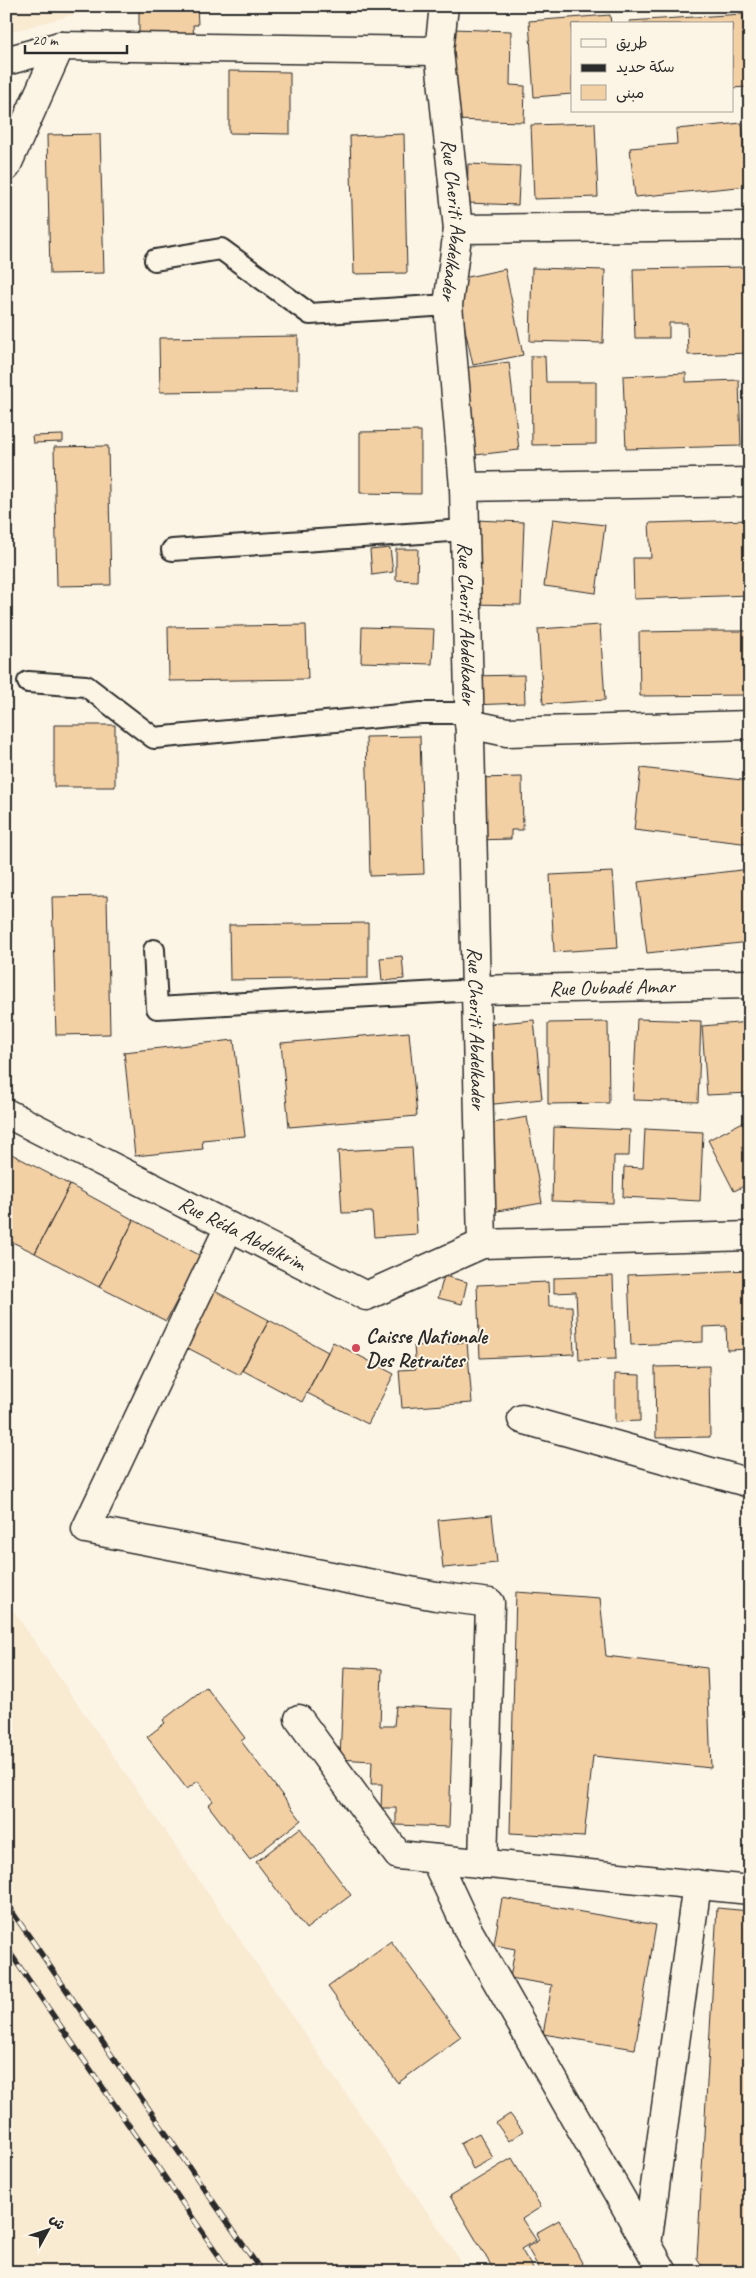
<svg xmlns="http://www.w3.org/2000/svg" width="756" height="2278" font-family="Caveat,'Playpen Sans Arabic',sans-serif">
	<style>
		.built { fill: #f9ead2 }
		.building { fill: #f3cfa4; stroke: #2b2b2b }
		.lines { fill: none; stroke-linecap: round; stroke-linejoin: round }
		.lane-casing { stroke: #2b2b2b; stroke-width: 24 }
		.street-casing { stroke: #2b2b2b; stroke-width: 31 }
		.lane { stroke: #fcf5e5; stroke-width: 20 }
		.street { stroke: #fcf5e5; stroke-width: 28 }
		.rail-casing { stroke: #2b2b2b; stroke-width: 5.5 }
		.rail { stroke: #fcf5e5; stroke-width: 4; stroke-dasharray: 11; stroke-linecap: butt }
		.poi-dot { fill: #d1495b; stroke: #fcf5e5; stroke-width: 2 }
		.labels { text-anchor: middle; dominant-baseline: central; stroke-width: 4; stroke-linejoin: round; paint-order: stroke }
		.street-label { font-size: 21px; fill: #2b2b2b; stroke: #fcf5e5 }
		.poi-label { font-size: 21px; font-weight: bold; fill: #2b2b2b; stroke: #fcf5e5; text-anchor: start }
	</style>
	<rect width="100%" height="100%" fill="#fcf5e5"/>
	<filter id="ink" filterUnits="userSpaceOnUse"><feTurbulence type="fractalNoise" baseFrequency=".02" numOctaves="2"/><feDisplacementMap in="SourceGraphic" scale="10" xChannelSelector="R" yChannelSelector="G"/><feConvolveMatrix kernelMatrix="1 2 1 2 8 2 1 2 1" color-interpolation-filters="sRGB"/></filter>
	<g filter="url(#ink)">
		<!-- built -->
		<path class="built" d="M6,6H78L80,13L6,33Z
			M6,1600L455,2252L464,2272H6Z"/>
		<!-- building -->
		<path class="building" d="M139,6H197L198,25H193L194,43L139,44Z
			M743,14L747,87L732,88V24H630L629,21Z
			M610,15L611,24H572V94L534,97L529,21Z
			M453,29L511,31L510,85L525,86L524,122L451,120Z
			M229,71L290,72V134L229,133Z
			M595,123L598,197L534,199L531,125Z
			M742,123L748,186L635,197L630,148L677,144L676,129Z
			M100,134L104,273L50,274L47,135Z
			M404,134L407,273L354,274L350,136Z
			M468,164L520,166L518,205L467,203Z
			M748,267L750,353L688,355L687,323H669V338H635L633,269Z
			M532,268L605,270L603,343L530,341Z
			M505,269L523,355L473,365L454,280Z
			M298,336V390L160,392L159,338Z
			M531,356H545L546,382H596V444L532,445Z
			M509,362L519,450L467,456L456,369Z
			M686,373V382L739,380L741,446L626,449L623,376Z
			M421,431V494L360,493V432Z
			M63,435V442L33,443L32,436Z
			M108,446L111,585L57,586L54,447Z
			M553,519L605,525L596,593L544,586Z
			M474,520L524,522L521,605L471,604Z
			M750,520V595L634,599L633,558H651L649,523Z
			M390,548L393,572L372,575L370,550Z
			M396,549H418L417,581L396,580Z
			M306,625L308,679L169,681L168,627Z
			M600,625L605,700L543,704L538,629Z
			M362,627L434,629L432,664L361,662Z
			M703,631H750V695L640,696L639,632Z
			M524,675L525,703L471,705L469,676Z
			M54,725H115V787H54Z
			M420,736L424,874L370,876L366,737Z
			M641,768L750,781V844L634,830Z
			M522,777L523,830H511V839L475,840L474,778Z
			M750,869V942L647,953L638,882Z
			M613,872L618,948L554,952L550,875Z
			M107,896L110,1034L56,1035L52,897Z
			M368,923V978L230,980L229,925Z
			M402,956L404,979L382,981L380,958Z
			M637,1019L701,1021L698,1102L633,1100Z
			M534,1020L542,1099L485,1105L477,1025Z
			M608,1022L609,1103L548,1104V1023Z
			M750,1022V1093L707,1095L702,1026Z
			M409,1032L417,1116L289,1127L281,1043Z
			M234,1040L245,1136L202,1140L203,1149L135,1156L124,1052Z
			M527,1117L542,1203L492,1212L476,1126Z
			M743,1122L750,1135V1183L734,1191L708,1140Z
			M554,1127L630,1130L629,1156H614L613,1203L552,1201Z
			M645,1129L703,1132L700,1201L623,1197L624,1167L643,1168Z
			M412,1147L417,1234L374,1237L372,1212L342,1213L338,1151Z
			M6,1151L70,1185L35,1253L6,1239Z
			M70,1185L134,1220L99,1287L35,1253Z
			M134,1220L201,1256L166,1321L99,1287Z
			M750,1270V1349L727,1350L726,1326L703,1327V1342L631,1345L628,1275Z
			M444,1276L467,1282L462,1304L438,1298Z
			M613,1276L616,1359L579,1360L576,1292L554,1293V1278Z
			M548,1282L549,1306H572L574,1354L480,1358L477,1285Z
			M209,1288L269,1320L240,1375L180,1344Z
			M269,1320L328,1352L302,1402L242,1370Z
			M333,1342L394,1374L368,1424L307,1393Z
			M467,1342L472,1403L402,1408L399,1370L416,1369L414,1346Z
			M709,1366L710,1437L656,1438L655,1367Z
			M615,1374L640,1375V1421L615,1422Z
			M492,1515L497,1563L443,1568L438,1520Z
			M516,1592L600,1598L606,1656L707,1668L711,1768L593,1756L584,1837L510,1833Z
			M344,1667L382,1669L380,1726H394L396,1706L453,1709L449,1827L396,1825V1808H381L382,1784H371L372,1761L340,1759Z
			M206,1687L245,1738L241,1741L301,1820L250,1860L208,1805L213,1801L198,1781L187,1789L147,1737L165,1723L163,1720Z
			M300,1828L351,1895L306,1929L256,1862Z
			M502,1898L656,1925L635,2049L543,2034L552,1985L510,1978L515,1949L494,1945Z
			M717,1908L750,1911V2272H706L697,2258Z
			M391,1941L461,2037L398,2083L328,1987Z
			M510,2114L523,2131L509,2141L496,2123Z
			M479,2133L493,2158L473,2169L460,2143Z
			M512,2158L541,2207L522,2219L536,2240L521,2249L535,2272H495L450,2196Z
			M559,2220L587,2272H541L527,2247L539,2240L536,2233Z"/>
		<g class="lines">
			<!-- lane casing -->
			<g class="lane-casing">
				<path id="lane" d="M155,260L221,249L310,314L448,305
					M172,550L465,530
					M28,682L86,686L154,738L421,713H469
					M154,950L157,1008L476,990"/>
			</g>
			<!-- street casing -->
			<g class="street-casing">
				<g id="street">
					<path id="s1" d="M444,6L439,51L458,229L448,305L464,487L482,1244"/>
					<path d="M6,61L60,46L439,51"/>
					<path d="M6,167L60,46"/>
					<path d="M458,229L750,226"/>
					<path d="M464,487L750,482"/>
					<path d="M469,724L507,732L750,725"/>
					<path id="s2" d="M476,990L750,984"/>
					<path id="s3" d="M6,1113L366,1296L482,1244L750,1236"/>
					<path d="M229,1227L86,1529L436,1596L490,1603L483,1864"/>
					<path d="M522,1419L750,1483"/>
					<path d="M299,1719L398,1855L750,1890"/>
					<path d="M435,1859L469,1932L663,2272"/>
					<path d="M647,2244L697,1884"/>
				</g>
			</g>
			<!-- lane -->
			<use href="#lane" class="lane"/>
			<!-- street -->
			<use href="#street" class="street"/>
			<!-- rail casing -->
			<g class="rail-casing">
				<path id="rail" d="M6,1903L262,2272
					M6,1947L230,2272"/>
			</g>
			<!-- rail -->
			<use href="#rail" class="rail"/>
		</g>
	</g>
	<!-- markers -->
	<circle class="poi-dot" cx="356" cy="1348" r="5"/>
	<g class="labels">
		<!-- street labels -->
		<g class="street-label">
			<text stroke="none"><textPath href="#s1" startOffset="215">Rue Cheriti Abdelkader</textPath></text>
			<text stroke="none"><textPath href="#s1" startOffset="620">Rue Cheriti Abdelkader</textPath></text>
			<text stroke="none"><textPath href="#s2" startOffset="136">Rue Oubadé Amar</textPath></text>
			<text stroke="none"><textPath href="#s1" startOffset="1025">Rue Cheriti Abdelkader</textPath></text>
			<text stroke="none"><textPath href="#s3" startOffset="265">Rue Réda Abdelkrim</textPath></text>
		</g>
		<!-- poi labels -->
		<g class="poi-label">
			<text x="366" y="1336">Caisse Nationale<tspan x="366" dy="24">Des Retraites</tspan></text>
		</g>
	</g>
	<!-- margin -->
	<rect width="756" height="2278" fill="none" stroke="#fcf5e5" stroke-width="25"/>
	<rect x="12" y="12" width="731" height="2253" fill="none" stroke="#2b2b2b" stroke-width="2" filter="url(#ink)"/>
	<!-- legend -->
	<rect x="571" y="22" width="162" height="90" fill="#fcf5e5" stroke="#a8a49b"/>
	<rect x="581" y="39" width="25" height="8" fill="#fcf5e5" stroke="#a8a49b"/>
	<text x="616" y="48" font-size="15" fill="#2b2b2b">طريق</text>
	<rect x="581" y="64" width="25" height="8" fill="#2b2b2b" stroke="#a8a49b"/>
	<text x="616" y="72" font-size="15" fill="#2b2b2b">سكة حديد</text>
	<rect x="581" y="85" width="25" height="15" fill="#f3cfa4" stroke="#a8a49b"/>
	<text x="616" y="98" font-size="15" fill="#2b2b2b">مبنى</text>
	<!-- north arrow -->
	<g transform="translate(48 2230) rotate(50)" stroke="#fcf5e5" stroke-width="4" paint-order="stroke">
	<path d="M0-4L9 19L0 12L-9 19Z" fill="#2b2b2b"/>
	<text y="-8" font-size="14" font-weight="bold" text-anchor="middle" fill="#2b2b2b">ش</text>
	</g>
	<!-- scale -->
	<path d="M25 45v8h102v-8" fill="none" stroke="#2b2b2b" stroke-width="2.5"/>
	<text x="32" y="45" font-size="15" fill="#2b2b2b" stroke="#fcf5e5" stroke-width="4" paint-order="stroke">20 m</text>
</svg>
